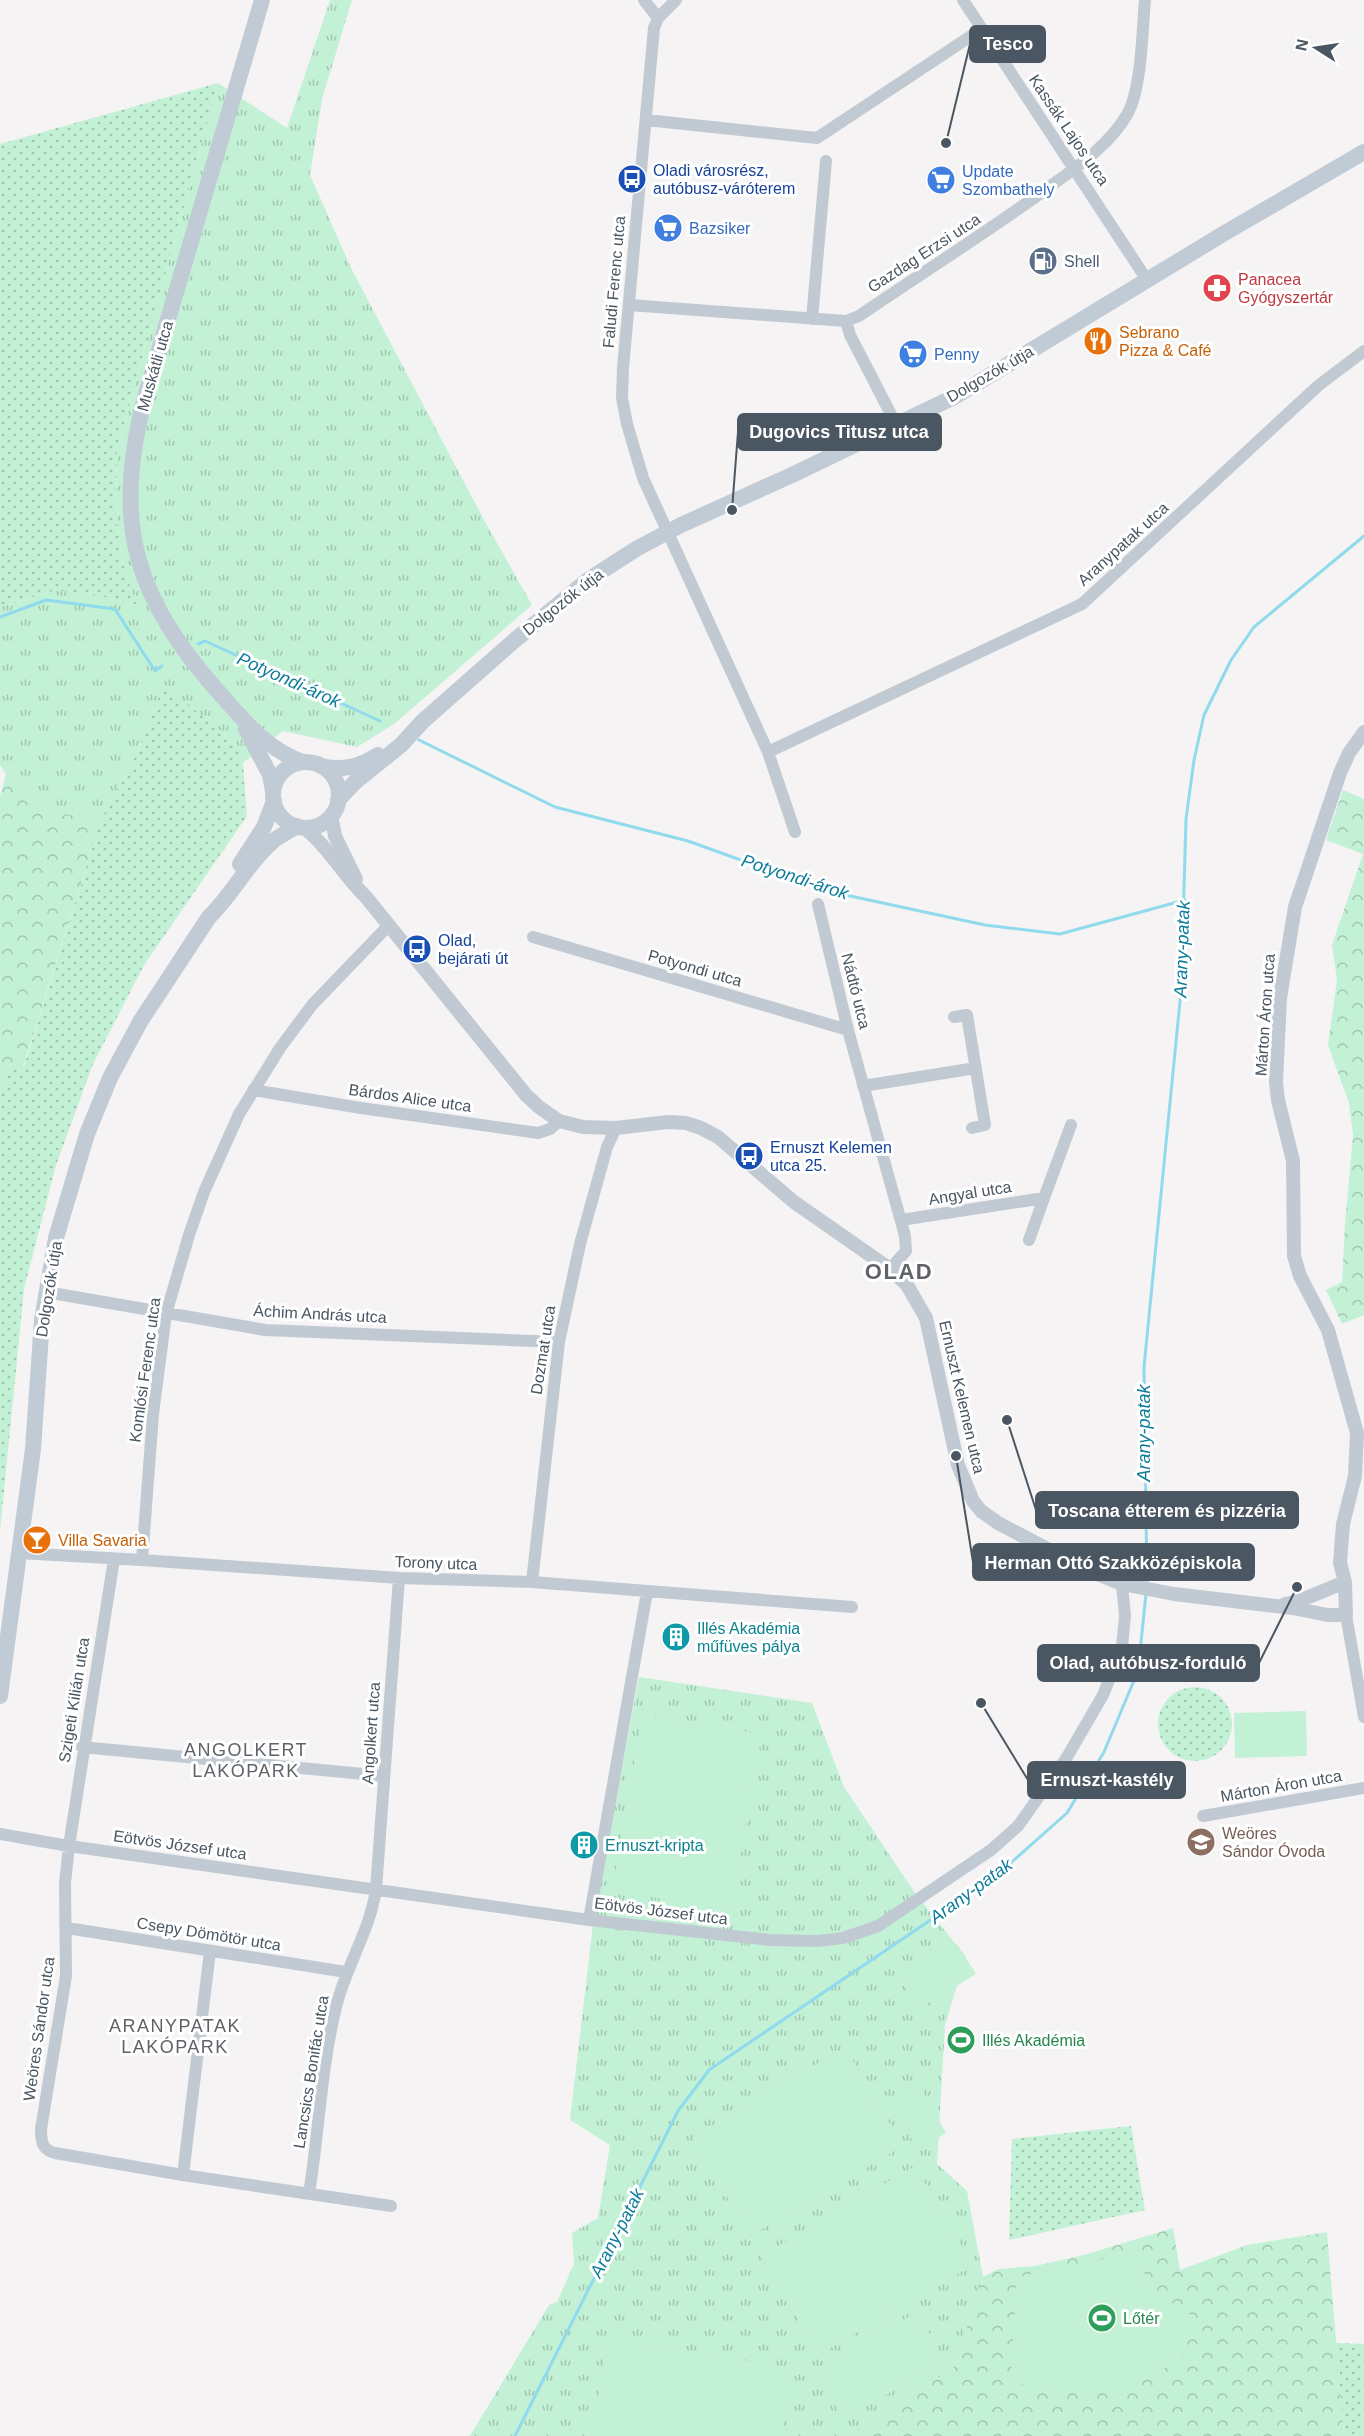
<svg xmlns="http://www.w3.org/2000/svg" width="1364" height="2436" font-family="Arial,sans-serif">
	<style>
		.grass { fill: url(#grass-tufts) }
		.forest { fill: url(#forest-crowns) }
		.park { fill: url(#park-dots) }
		.pitch { fill: #c3f1d5 }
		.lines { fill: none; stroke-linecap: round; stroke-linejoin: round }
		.stream { stroke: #90daee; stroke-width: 3 }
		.minor { stroke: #c1cad2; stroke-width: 12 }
		.tertiary { stroke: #c1cad2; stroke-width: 14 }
		.secondary { stroke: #c1cbd6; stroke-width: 16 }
		.labels { text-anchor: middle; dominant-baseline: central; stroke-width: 6; stroke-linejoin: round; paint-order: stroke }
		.street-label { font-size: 16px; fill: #4a5661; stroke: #fff }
		.transit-label { font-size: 16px; fill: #164399; stroke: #fff; text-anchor: start }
		.shop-label { font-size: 16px; fill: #366cbe; stroke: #fff; text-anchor: start }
		.service-label { font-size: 16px; fill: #4e5e75; stroke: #fff; text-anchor: start }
		.health-label { font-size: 16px; fill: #be3a42; stroke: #fff; text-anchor: start }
		.food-label { font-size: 16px; fill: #c56008; stroke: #fff; text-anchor: start }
		.culture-label { font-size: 16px; fill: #0d838f; stroke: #fff; text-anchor: start }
		.education-label { font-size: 16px; fill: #785e54; stroke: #fff; text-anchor: start }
		.leisure-label { font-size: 16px; fill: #27864d; stroke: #fff; text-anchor: start }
		.water-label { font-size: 18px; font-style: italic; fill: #0c7c9b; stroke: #fff }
		.neighbourhood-label { font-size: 18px; letter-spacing: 1.5px; fill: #5f6368; stroke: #fff }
		.district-label { font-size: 22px; font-weight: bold; letter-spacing: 1.5px; fill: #5f6368; stroke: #fff }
		.leader { fill: none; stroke: #4a5661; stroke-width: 2 }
		.callout-dot { fill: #4a5661; stroke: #fff; stroke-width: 2 }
		.callout { fill: #4a5661; stroke: #4a5661; stroke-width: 2 }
		.callout-label { font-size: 18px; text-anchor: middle; font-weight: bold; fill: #fff }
	</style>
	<defs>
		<pattern id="grass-tufts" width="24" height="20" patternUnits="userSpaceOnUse" patternTransform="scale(1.5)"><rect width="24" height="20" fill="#c3f1d5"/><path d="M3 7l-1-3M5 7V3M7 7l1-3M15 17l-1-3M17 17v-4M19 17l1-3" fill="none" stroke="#a0c6b0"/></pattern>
		<pattern id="forest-crowns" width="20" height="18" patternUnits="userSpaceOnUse" patternTransform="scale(1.5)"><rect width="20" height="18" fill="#c3f1d5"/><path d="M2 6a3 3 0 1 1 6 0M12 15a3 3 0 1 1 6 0" fill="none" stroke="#a0c6b0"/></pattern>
		<pattern id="park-dots" width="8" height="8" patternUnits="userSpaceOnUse" patternTransform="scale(1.5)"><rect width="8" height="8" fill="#c3f1d5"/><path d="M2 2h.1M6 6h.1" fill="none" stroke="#a0c6b0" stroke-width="1.8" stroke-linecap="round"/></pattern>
	</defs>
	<rect width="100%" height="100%" fill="#f5f3f3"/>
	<!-- grass -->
	<path class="grass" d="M330,0H352L322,99L310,175L351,268L484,520L532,605L394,724L357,747L283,731L243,763L236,744L162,684L139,749L96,829L86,816L51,813L40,808L30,792L6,774L0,765V607L56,590L94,594L137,606L125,571L116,518L117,449L218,83L287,128Z
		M639,1677L812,1703L844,1787L915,1893L966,1957L945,2024L937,2164L967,2191L983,2277L953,2369L883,2411L861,2436H470L549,2305L557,2302L574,2264L572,2233L598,2218L610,2145L570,2120L593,1924Z"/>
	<!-- forest -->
	<path class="forest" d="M6,774L30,792L41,808L51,813L86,816L96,829L93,846L23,1067H8L0,1098V796Z
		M1343,790L1364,799V1315L1342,1324L1326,1290L1342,1282L1345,1224L1353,1135L1349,1103L1328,1045L1337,980L1332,945L1363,854L1326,840Z
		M1173,2228L1180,2270L1247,2245L1327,2232L1344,2436H861L883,2411L953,2369L983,2277L998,2269L1035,2266L1084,2255Z"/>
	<!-- park -->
	<path class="park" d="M218,83L117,449L116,518L125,571L137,606L94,594L56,590L0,607V144Z
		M162,683L236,744L243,763L247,816L144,965L93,1064L56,1165L24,1289L0,1531V1098L8,1067L24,1066L93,846L96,829L139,749Z
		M1158 1724a37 37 0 1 1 74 0a37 37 0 1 1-74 0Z
		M1131,2126L1145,2210L1009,2240L1012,2139Z
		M1336,2343L1364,2344V2436H1344Z"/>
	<!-- pitch -->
	<path class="pitch" d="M1306,1711L1307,1756L1235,1758L1234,1713Z
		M643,1713L762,1734L731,1911L612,1890Z
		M957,1944L976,1974L919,2009L900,1979Z
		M845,2047L903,2146L750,2236L692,2137Z
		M921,2090L946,2133L918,2150L893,2107Z
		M915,2166L973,2265L819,2355L761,2256Z
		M1140,2251L1150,2299L1188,2306L1192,2330L1181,2360L1132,2384L1085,2394L1024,2385L1011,2372L1017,2277Z
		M917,2312L945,2361L843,2419L815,2370Z
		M609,2336L792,2369L781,2436H591Z"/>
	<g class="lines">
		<!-- stream -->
		<path class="stream" d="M0,617L46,600L115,609L155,671L162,666
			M198,644L205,641L380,721
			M419,740L555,807L688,841L827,891L985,925L1060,934L1185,900
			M1147,1584L1144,1367L1181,991L1186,819L1194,760L1204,715L1231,660L1254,627L1364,536
			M515,2436L678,2111L709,2070L997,1875L1067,1813L1104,1752L1138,1671L1146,1594"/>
		<!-- minor -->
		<path class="minor" d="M644,0L658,18
			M676,0L658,18L654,28L623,368L622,398L627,424L643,478L768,752L795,832
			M963,0L1147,280
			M646,120L817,138L980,30
			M629,305L846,321L859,316C919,275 981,236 1041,193C1072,170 1109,147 1128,113C1142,86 1142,31 1145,0
			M812,319L826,161
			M846,321L850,335L896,424
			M768,752L1082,604L1319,385L1364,351
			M818,904L848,1030L905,1236L906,1251L890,1269
			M533,937L848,1030
			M954,1017L967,1015L985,1125L972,1128
			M863,1086L976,1068
			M253,1090L361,1108L538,1133L550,1129L559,1121
			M901,1220L1044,1198L1071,1125
			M1029,1240L1044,1198
			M46,1292L265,1330L559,1342
			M19,1553L142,1560L399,1578L532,1582L852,1607
			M114,1559L69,1846L65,1883L66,1976L41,2129C41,2141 42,2150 55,2153L183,2175L391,2206
			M142,1560L153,1414L166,1314L189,1235L204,1192L239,1114L280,1048L312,1005L389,925
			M532,1582L559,1342L580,1244L607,1147L616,1128
			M1346,1615L1364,1717
			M82,1747L384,1776
			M1203,1816L1364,1788
			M0,1834L69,1846L589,1920L770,1940L817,1941L843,1938L878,1926L991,1850L1018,1826L1067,1757L1103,1695L1122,1647L1125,1616L1122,1584
			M589,1920L647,1592
			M67,1928L346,1972
			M183,2175L210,1951
			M309,2194C319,2132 321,2068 336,2007C346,1966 370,1931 376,1889L399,1578"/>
		<!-- tertiary -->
		<path class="tertiary" d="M331,815L335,836L356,879
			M303,827C327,845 344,876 366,897L526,1095L539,1107L559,1121L583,1127L616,1128L668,1122L686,1123L701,1128L718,1137L794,1202L890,1269L907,1285L926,1318L958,1465L973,1501L981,1511L998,1523L1085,1569L1122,1584L1174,1594L1292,1608L1328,1615H1346L1345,1582L1340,1563L1343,1524L1355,1476L1357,1433L1328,1330L1300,1276L1294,1256L1293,1161L1278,1100L1276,1082L1280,998L1295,907L1340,773L1349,753L1364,732
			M1285,1604L1299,1601L1345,1582"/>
		<!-- secondary -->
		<path class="secondary" d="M262,0L144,401C112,528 136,600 223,697C246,723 269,751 303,762
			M246,729L270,775L273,791
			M273 795a33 33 0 1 1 66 0a33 33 0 1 1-66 0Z
			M321,766C343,771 359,767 378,755
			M338,800L355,782L401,745L423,721L515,640L588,580L636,549L681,525L792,475L956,396L1223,234L1364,152
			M240,864L264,827L274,801
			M0,1696L33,1449L42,1320L56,1238L87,1134L110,1078L140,1022L209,917C233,894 248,862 273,841C280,836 289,831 297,826"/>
	</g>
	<!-- icons -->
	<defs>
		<g id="bus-disc" transform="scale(1.5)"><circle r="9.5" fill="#1a4fb4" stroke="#fff"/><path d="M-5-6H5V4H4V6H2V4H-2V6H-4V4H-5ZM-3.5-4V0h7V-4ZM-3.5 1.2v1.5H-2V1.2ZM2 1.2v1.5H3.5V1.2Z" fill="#fff"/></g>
		<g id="supermarket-disc" transform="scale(1.5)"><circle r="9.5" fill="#3f7fe0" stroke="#fff"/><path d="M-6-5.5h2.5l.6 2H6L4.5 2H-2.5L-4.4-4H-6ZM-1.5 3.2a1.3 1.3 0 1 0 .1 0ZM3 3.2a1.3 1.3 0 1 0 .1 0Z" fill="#fff"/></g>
		<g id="fuel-disc" transform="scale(1.5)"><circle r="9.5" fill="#5c6f8a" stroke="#fff"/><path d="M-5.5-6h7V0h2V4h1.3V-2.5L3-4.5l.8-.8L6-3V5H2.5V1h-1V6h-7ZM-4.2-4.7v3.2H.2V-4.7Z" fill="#fff"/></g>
		<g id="pharmacy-disc" transform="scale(1.5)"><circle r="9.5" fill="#e0444e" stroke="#fff"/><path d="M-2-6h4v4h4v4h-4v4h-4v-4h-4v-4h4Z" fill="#fff"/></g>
		<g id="restaurant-disc" transform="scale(1.5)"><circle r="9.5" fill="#e8710a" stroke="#fff"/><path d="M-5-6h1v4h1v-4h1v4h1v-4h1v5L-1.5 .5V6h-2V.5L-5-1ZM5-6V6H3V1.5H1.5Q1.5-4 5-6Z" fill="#fff"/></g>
		<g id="bar-disc" transform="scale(1.5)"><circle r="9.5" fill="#e8710a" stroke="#fff"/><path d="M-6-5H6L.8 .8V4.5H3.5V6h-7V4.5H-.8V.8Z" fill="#fff"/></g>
		<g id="building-disc" transform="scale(1.5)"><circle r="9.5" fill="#0f9aa8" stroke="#fff"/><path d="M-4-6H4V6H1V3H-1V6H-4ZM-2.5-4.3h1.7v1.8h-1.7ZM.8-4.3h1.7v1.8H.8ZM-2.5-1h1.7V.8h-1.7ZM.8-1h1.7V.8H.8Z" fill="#fff"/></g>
		<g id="school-disc" transform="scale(1.5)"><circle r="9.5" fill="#8d6e63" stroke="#fff"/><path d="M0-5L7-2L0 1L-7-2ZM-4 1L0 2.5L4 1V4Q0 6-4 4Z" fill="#fff"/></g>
		<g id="stadium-disc" transform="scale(1.5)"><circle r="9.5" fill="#2e9e5b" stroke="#fff"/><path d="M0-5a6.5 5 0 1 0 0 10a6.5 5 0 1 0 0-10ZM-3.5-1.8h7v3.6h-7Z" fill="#fff"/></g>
	</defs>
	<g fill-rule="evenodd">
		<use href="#bus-disc" x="632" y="179"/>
		<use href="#supermarket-disc" x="941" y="180"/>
		<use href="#supermarket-disc" x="668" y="228"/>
		<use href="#fuel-disc" x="1043" y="261"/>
		<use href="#pharmacy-disc" x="1217" y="288"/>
		<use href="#restaurant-disc" x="1098" y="341"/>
		<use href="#supermarket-disc" x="913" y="354"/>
		<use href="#bus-disc" x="417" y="949"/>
		<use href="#bus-disc" x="749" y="1156"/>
		<use href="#bar-disc" x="37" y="1540"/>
		<use href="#building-disc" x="676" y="1637"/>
		<use href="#school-disc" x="1201" y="1842"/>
		<use href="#building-disc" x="584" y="1845"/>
		<use href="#stadium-disc" x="961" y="2040"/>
		<use href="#stadium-disc" x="1102" y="2318"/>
	</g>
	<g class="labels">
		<!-- street labels -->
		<g class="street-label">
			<text transform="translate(1069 130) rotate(56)">Kassák Lajos utca</text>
			<text transform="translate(924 253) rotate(-33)">Gazdag Erzsi utca</text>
			<text transform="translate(614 282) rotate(-85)">Faludi Ferenc utca</text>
			<text transform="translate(155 366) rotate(-74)">Muskátli utca</text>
			<text transform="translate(990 374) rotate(-30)">Dolgozók útja</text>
			<text transform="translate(1123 544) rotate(-42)">Aranypatak utca</text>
			<text transform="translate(563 602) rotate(-38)">Dolgozók útja</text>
			<text transform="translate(695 968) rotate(16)">Potyondi utca</text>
			<text transform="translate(856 991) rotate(76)">Nádtó utca</text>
			<text transform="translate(1265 1015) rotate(-86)">Márton Áron utca</text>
			<text transform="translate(410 1098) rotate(8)">Bárdos Alice utca</text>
			<text transform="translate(970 1193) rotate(-9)">Angyal utca</text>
			<text transform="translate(49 1289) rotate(-81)">Dolgozók útja</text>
			<text transform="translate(320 1314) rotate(3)">Áchim András utca</text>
			<text transform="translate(543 1350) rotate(-81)">Dozmat utca</text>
			<text transform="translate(145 1370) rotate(-82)">Komlósi Ferenc utca</text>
			<text transform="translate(962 1397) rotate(77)">Ernuszt Kelemen utca</text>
			<text transform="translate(436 1563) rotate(2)">Torony utca</text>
			<text transform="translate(74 1700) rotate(-81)">Szigeti Kilián utca</text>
			<text transform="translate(371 1733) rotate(-86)">Angolkert utca</text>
			<text transform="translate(1281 1786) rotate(-10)">Márton Áron utca</text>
			<text transform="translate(180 1845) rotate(8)">Eötvös József utca</text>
			<text transform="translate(661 1911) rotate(7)">Eötvös József utca</text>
			<text transform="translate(209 1934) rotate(9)">Csepy Dömötör utca</text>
			<text transform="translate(39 2029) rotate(-82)">Weöres Sándor utca</text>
			<text transform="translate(311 2072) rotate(-81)">Lancsics Bonifác utca</text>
		</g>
		<!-- transit labels -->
		<g class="transit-label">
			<text x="653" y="170">Oladi városrész,<tspan x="653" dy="18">autóbusz-váróterem</tspan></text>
			<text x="438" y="940">Olad,<tspan x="438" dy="18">bejárati út</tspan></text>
			<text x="770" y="1147">Ernuszt Kelemen<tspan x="770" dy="18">utca 25.</tspan></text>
		</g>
		<!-- shop labels -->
		<g class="shop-label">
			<text x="962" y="171">Update<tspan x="962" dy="18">Szombathely</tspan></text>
			<text x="689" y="228">Bazsiker</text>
			<text x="934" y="354">Penny</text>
		</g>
		<!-- service labels -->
		<g class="service-label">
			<text x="1064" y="261">Shell</text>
		</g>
		<!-- health labels -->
		<g class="health-label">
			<text x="1238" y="279">Panacea<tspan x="1238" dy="18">Gyógyszertár</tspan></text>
		</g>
		<!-- food labels -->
		<g class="food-label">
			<text x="1119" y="332">Sebrano<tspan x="1119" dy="18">Pizza &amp; Café</tspan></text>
			<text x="58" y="1540">Villa Savaria</text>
		</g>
		<!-- culture labels -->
		<g class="culture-label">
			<text x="697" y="1628">Illés Akadémia<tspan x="697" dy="18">műfüves pálya</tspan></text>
			<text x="605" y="1845">Ernuszt-kripta</text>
		</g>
		<!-- education labels -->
		<g class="education-label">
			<text x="1222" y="1833">Weöres<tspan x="1222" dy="18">Sándor Óvoda</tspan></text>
		</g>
		<!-- leisure labels -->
		<g class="leisure-label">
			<text x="982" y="2040">Illés Akadémia</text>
			<text x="1123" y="2318">Lőtér</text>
		</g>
		<!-- water labels -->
		<g class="water-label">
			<text transform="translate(289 680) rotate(24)">Potyondi-árok</text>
			<text transform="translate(795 877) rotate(18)">Potyondi-árok</text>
			<text transform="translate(1182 949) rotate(-88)">Arany-patak</text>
			<text transform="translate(1144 1433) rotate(-90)">Arany-patak</text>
			<text transform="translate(971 1891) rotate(-36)">Arany-patak</text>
			<text transform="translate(617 2233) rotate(-63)">Arany-patak</text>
		</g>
		<!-- neighbourhood labels -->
		<g class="neighbourhood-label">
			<text x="246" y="1750">ANGOLKERT<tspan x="246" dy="21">LAKÓPARK</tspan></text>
			<text x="175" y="2026">ARANYPATAK<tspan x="175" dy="21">LAKÓPARK</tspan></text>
		</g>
		<!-- district labels -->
		<g class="district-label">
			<text x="899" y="1271">OLAD</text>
		</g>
	</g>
	<!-- callouts -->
	<path class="leader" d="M946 143L970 44M732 510L738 432M1007 1420L1036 1510M956 1456L973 1562M1297 1587L1259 1663M981 1703L1028 1780"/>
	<g class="callout-dot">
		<circle cx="946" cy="143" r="6"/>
		<circle cx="732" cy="510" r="6"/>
		<circle cx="1007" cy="1420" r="6"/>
		<circle cx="956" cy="1456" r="6"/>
		<circle cx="1297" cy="1587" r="6"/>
		<circle cx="981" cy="1703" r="6"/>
	</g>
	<g class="callout">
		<rect x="970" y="26" width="75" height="36" rx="6"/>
		<rect x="738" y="414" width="203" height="36" rx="6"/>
		<rect x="1036" y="1492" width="262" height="36" rx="6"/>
		<rect x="973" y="1544" width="281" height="36" rx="6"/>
		<rect x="1038" y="1645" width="221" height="36" rx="6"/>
		<rect x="1028" y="1762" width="157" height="36" rx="6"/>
	</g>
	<g class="callout-label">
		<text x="1008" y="50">Tesco</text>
		<text x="839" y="438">Dugovics Titusz utca</text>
		<text x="1167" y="1517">Toscana étterem és pizzéria</text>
		<text x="1113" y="1569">Herman Ottó Szakközépiskola</text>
		<text x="1148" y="1669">Olad, autóbusz-forduló</text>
		<text x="1107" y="1786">Ernuszt-kastély</text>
	</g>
	<!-- north arrow -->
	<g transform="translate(1316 48) rotate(282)" stroke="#ffffff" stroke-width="4.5" paint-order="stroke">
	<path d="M0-4.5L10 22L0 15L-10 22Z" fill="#4a5661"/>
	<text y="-9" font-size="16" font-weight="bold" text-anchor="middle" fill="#4a5661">N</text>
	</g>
</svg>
